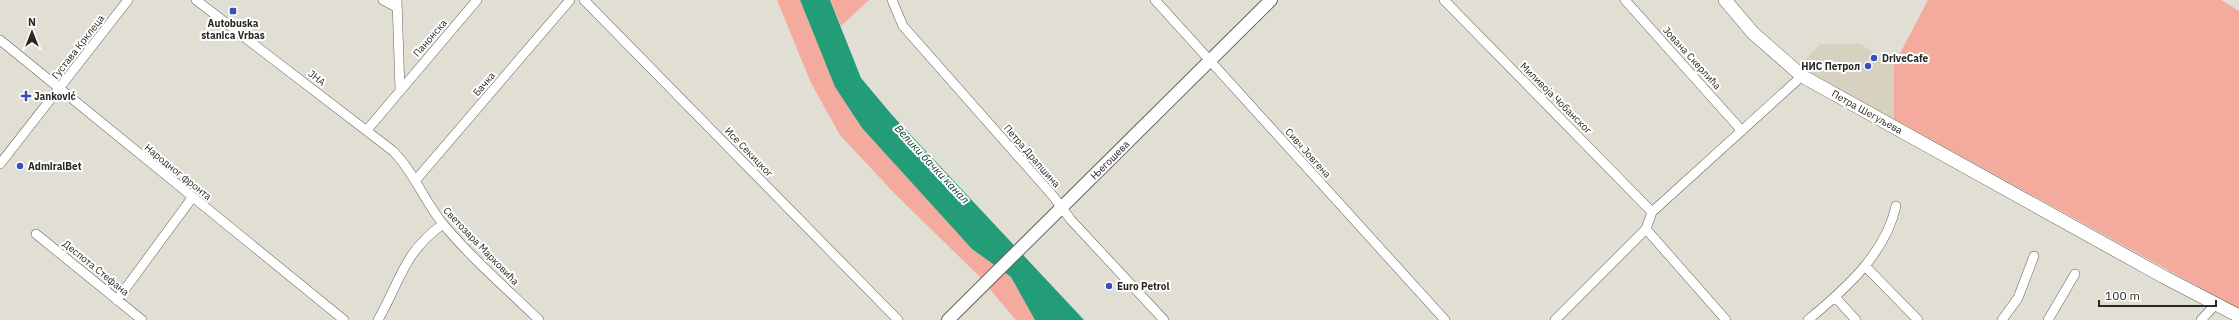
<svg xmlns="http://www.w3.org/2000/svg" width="2239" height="320" font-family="'IBM Plex Sans',sans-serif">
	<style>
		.built { fill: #d6d2bf }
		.green { fill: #f4aa9c }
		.water { fill: #229d78 }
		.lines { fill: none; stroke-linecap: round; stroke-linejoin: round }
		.minor-casing { stroke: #646258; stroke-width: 10 }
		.tertiary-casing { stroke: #646258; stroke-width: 14 }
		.secondary-casing { stroke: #646258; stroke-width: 14 }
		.minor { stroke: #fff; stroke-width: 9 }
		.tertiary { stroke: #fff; stroke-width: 12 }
		.secondary { stroke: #fff; stroke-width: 13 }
		.poi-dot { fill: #384fc1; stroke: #fff; stroke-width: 1.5 }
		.labels { text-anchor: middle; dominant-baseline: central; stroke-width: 4; stroke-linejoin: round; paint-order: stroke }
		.poi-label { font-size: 10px; font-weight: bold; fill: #292823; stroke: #fff; text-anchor: start }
		.street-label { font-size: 10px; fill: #292823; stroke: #fff }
		.water-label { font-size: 11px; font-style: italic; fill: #033728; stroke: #fff }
	</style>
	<rect width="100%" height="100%" fill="#e1dfd3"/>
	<!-- built -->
	<path class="built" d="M1820,44H1860L1894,65V119L1799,67Z"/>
	<!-- green -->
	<path class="green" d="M777,0H800L835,87L862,128L972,249L1011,277L1035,320H1016L978,275L895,194L840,135L811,83Z
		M830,0H869L841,26Z
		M1928,0H2221L2239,11V309L1894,119V65Z"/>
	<!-- water -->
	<path class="water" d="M800,0H830L861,78L892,115L1084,320H1035L1011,277L972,249L862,128L835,87Z"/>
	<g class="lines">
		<!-- minor casing -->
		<g class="minor-casing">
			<path id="minor" d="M196,0L393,151C414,172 424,201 443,224C472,259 507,289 539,320
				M383,0L396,7
				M397,0L400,90
				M584,0L898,320
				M892,0L903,26L1053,196L1071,220L1164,320
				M1155,0L1445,320
				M1444,0L1652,212
				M1625,0L1742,131
				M0,40L344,320
				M367,130L477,0
				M0,164L128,0
				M415,181L570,0
				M1646,229L1726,320
				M36,234L142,320
				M1865,266L1918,320
				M1835,297L1856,320
				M117,300L192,198
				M378,320C401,280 403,253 443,224
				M1555,320L1646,229L1652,212L1802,76
				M1808,320C1844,290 1885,255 1896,206
				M2002,320L2018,298L2034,256
				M2048,320L2075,274
				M2201,320L2216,304"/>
		</g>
		<!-- tertiary casing -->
		<g class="tertiary-casing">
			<path id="tertiary" d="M948,320L1271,0"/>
		</g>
		<!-- secondary casing -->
		<g class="secondary-casing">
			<path id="secondary" d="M1725,0L1753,33L1802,76L2164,277L2239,316"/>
		</g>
		<!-- minor -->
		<use href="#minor" class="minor"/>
		<!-- tertiary -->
		<use href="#tertiary" class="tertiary"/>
		<!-- secondary -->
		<use href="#secondary" class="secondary"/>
	</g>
	<!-- markers -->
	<g class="poi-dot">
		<rect x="229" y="7" width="8" height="8" rx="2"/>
		<circle cx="1874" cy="58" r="4"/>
		<circle cx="1868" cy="66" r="4"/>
		<path d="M24 90h4v4h4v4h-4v4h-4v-4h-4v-4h4z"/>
		<circle cx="20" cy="166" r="4"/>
		<circle cx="1109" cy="286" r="4"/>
	</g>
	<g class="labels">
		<!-- poi labels -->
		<g class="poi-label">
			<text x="233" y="23" text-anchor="middle">Autobuska<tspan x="233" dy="12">stanica Vrbas</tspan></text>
			<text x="1882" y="58">DriveCafe</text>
			<text x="1860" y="66" text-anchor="end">НИС Петрол</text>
			<text x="34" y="96">Janković</text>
			<text x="28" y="166">AdmiralBet</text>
			<text x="1117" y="286">Euro Petrol</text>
		</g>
		<!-- street labels -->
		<g class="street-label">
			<text transform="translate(430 38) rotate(-49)">Панонска</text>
			<text transform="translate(78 47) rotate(-52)">Густава Крклеца</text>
			<text transform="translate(1692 58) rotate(48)">Јована Скерлића</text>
			<text transform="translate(317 78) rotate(38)">ЈНА</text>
			<text transform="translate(484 84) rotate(-50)">Бачка</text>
			<text transform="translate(1556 98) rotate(45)">Миливоја Чобанског</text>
			<text transform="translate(1867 112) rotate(29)">Петра Шегуљева</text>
			<text transform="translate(749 152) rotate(46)">Исе Секицког</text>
			<text transform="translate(1308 153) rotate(48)">Сивч Јовгена</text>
			<text transform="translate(1032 156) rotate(49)">Петра Драпшина</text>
			<text transform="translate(1110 160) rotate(-45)">Његошева</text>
			<text transform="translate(178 172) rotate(39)">Народног фронта</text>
			<text transform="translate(481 246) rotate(46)">Светозара Марковића</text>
			<text transform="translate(96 268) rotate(39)">Деспота Стефана</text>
		</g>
		<!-- water labels -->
		<g class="water-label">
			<text transform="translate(932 164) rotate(47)">Велики бачки канал</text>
		</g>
	</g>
	<!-- north arrow -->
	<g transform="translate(32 32)" stroke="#ffffff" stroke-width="3" paint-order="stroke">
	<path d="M0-3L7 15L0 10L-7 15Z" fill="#292823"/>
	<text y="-6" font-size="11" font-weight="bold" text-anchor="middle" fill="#292823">N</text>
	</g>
	<!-- scale -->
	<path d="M2099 300v6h117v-6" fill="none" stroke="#292823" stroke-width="2"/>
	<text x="2105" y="300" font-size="12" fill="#292823" stroke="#ffffff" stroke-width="3" paint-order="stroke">100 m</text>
</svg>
